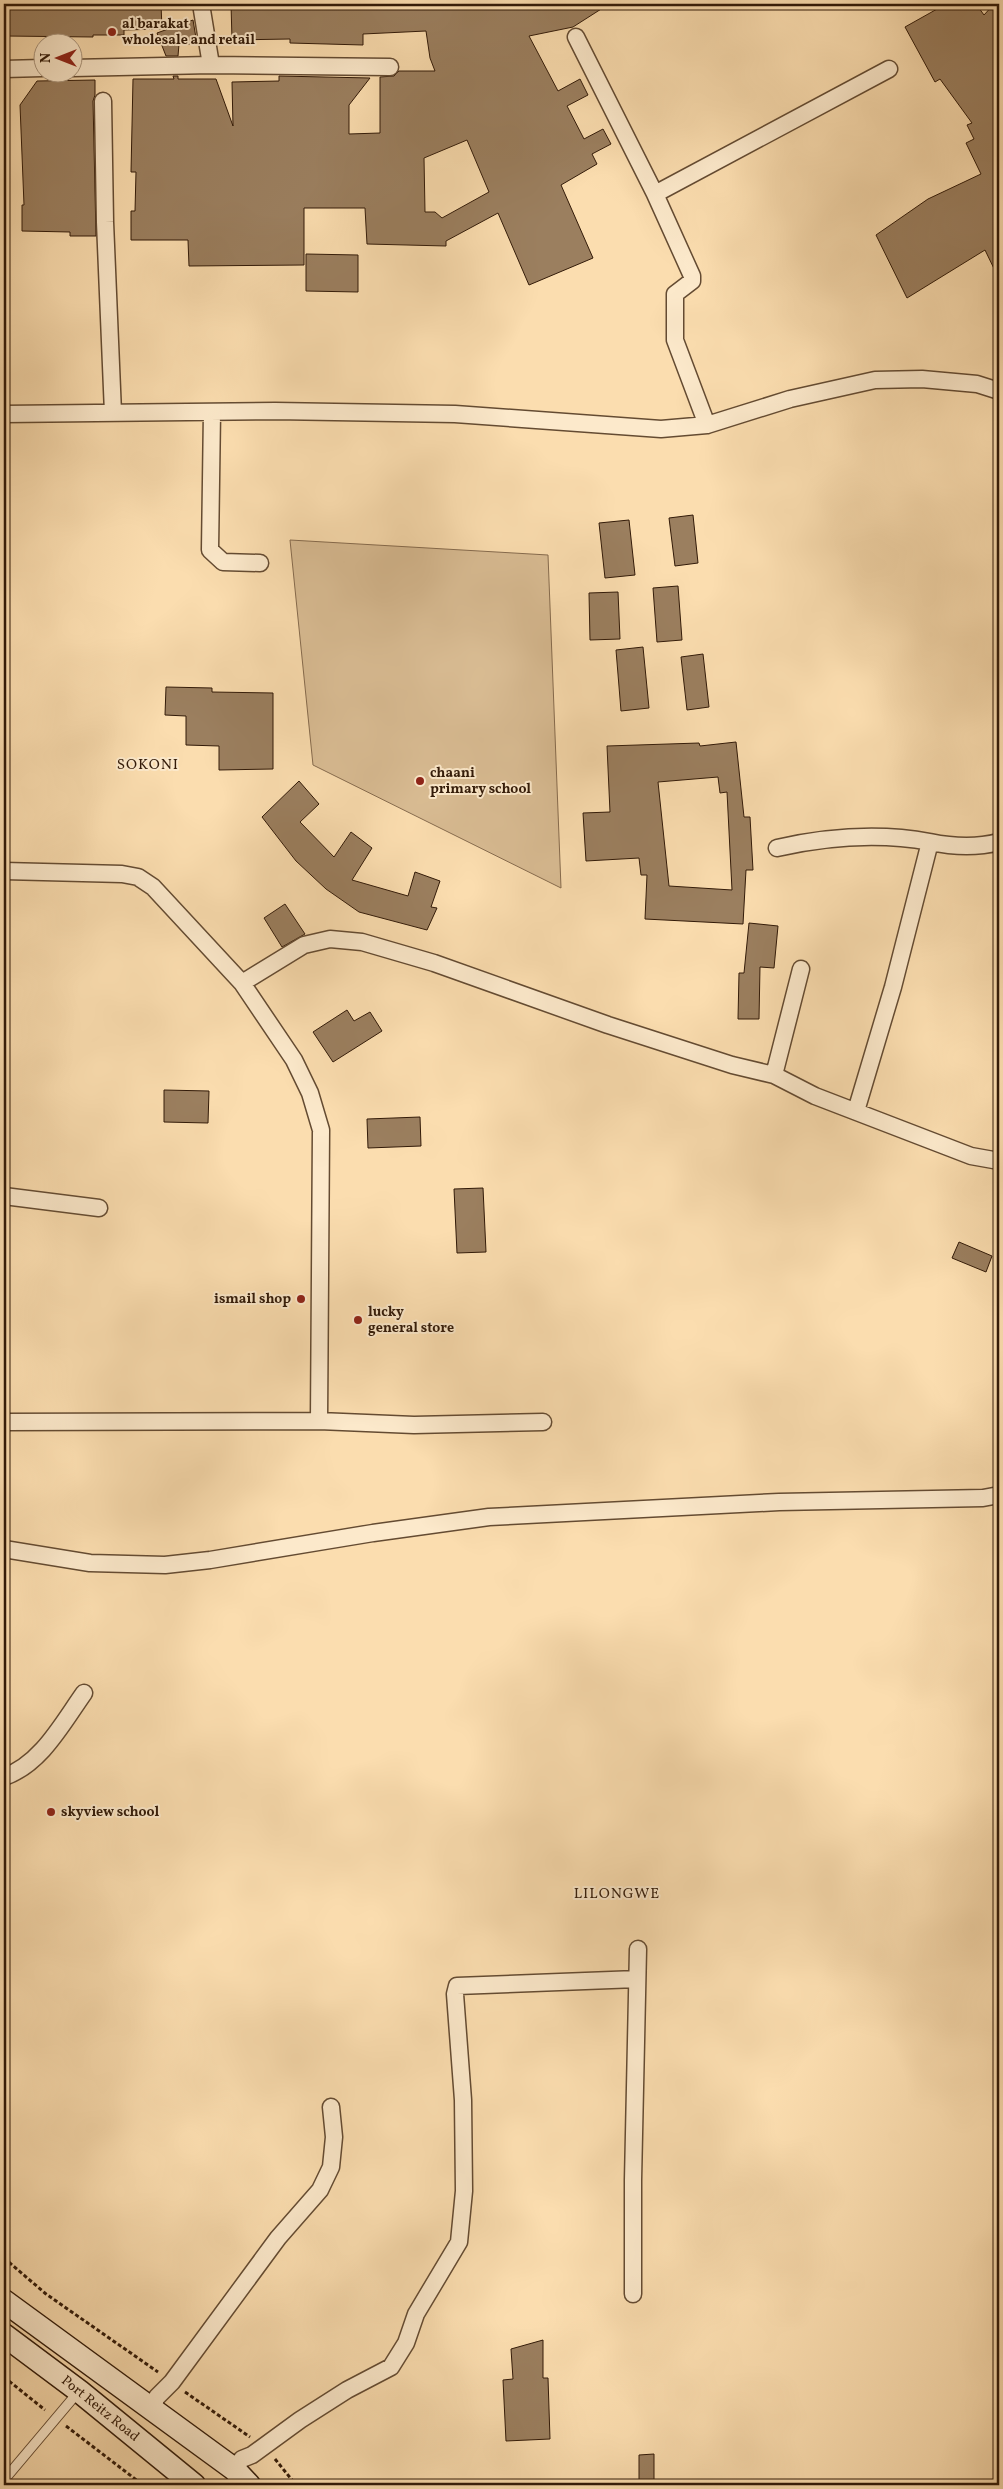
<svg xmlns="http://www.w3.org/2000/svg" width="1003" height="2489" font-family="Vollkorn,serif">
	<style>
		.green { fill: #d9bc93; stroke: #866b4e }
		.building { fill: #9b7f5f; stroke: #321a08; fill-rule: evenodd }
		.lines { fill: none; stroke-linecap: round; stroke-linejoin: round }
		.lane-casing { stroke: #644b32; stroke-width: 11 }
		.street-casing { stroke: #644b32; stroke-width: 19 }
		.secondary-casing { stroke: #321a08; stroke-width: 25 }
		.path { stroke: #321a08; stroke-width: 3; stroke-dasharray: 4 2.5; stroke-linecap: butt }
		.lane { stroke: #fce9cb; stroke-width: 9 }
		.street { stroke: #fce9cb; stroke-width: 16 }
		.secondary { stroke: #fce9cb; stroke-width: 22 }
		.poi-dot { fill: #8f2418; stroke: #fce9cb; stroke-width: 2 }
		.labels { text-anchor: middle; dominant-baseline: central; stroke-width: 4; stroke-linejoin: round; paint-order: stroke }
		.poi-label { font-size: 14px; font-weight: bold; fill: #321a08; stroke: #fce9cb; text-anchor: start }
		.street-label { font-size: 14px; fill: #321a08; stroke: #fce9cb }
		.neighbourhood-label { font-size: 15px; letter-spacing: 1px; fill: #321a08; stroke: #fce9cb }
	</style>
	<rect width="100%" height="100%" fill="#fbddaf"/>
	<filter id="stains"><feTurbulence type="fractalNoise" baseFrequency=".004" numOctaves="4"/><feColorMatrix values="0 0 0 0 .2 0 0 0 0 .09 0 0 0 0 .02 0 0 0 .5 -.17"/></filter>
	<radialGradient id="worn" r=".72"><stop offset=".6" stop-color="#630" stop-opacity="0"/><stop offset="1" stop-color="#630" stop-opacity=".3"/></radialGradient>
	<!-- green -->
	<path class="green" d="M290,540L548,555L561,888L313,765Z"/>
	<!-- building -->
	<path class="building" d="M6,4H161L162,29L124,30V35H93V37L6,36Z
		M231,4H609L573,27L529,36L558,91L580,79L588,95L567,106L584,139L603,129L611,144L592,154L597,164L561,185L593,258L529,285L498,213L446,241V246L367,244L365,208H304V265L189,266L188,240H131V211H135L136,172H131L133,79H174L173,76H178V79H216L233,126L232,82L279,81V76L370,78L349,105V134L380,133V77L394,76L399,71H435L430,58L426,31L363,34V45L290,43V39L232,40ZM467,140L489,192L442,218L435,212H425L424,158Z
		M946,4H976L984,15L994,4H999V279L985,250L907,298L876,235L928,199L981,174L966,143L974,139L967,125L972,123L940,79L935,82L905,27Z
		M193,20L197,44H179L178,56H166L157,33Z
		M95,80V95L93,101L96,236H70V232L22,231V205H24L20,105L37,81Z
		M306,254L358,255V292L306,291Z
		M693,515L698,563L675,566L669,518Z
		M629,520L635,575L605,578L599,523Z
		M678,586L682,640L657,642L653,588Z
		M618,592L620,639L590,640L589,593Z
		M643,647L649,708L621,711L616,650Z
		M703,654L709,707L687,710L681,657Z
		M166,687L212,688V692L273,693V769L219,770V746L186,745V716L165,715Z
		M736,742L744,817H750L753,870H746L743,924L645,919L647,875H641L639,858L586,861L583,813L610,812L607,746L699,743L700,746ZM718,777L720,793L727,792L732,890L669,886L658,782Z
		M299,781L319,804L300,822L334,857L351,832L372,848L352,880L408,896L415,872L440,881L431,907L437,908L427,930L359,912L326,889L296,861L262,817Z
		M285,904L305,934L282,947L264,918Z
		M749,923L778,926L774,968L760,967L759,1019H738L739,973H744Z
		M347,1010L354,1021L370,1012L382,1031L333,1062L313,1032Z
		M164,1090L209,1091L208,1123L164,1122Z
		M420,1117L421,1146L368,1148L367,1119Z
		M483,1188L486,1252L457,1253L454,1189Z
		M959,1242L992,1256L986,1272L952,1258Z
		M543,2340V2378H548L550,2439L506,2441L503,2380L513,2379L511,2349Z
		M654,2454V2485H639V2455Z"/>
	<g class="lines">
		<!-- lane casing -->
		<g class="lane-casing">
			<path id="lane" d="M4,2480L79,2391"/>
		</g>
		<!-- street casing -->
		<g class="street-casing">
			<path id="street" d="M201,4L211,65
				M576,37L655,194L692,276V281L675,294V340L707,425
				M72,68L211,65L390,67
				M4,69L42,68
				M103,101L105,222L113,413
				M655,194L889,69
				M212,412L210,550L223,562L260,563
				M4,414L275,411L455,414L661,429L707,425L790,399L875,380L922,379L977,384L999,391
				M777,848C826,837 881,833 930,842
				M4,871L122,874L138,877L153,887L242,983L294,1060L310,1093L321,1130L319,1421
				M242,983L304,945L330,939L362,942L434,963L608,1025L732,1065L774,1075L815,1096L971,1156L999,1161
				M774,1075L801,969
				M856,1111L893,987L930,842C954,847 976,848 999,842
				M4,1196L99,1208
				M4,1422L319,1421L414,1425L543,1422
				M4,1549L90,1563L165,1565L210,1560L373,1533L489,1517L779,1502L983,1498L999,1495
				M4,1777C41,1764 62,1724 84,1693
				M633,2294V2180L638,1949
				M151,2409L157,2397L172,2382L278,2238L320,2190L331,2167L334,2137L331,2107
				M234,2469L242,2459L252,2455L300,2420L347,2390L391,2367L406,2343L416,2314L459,2242L464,2191L463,2100L455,1994L457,1986L637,1979"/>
		</g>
		<!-- secondary casing -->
		<g class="secondary-casing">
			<path id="secondary" d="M4,2301L234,2469L249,2485
				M4,2335L79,2391L194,2485"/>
		</g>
		<!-- path -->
		<path class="path" d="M4,2258L46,2294L158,2372
			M4,2377L45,2410
			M185,2392L250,2437
			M66,2426L143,2485
			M275,2459L296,2485"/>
		<!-- lane -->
		<use href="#lane" class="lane"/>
		<!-- street -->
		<use href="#street" class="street"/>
		<!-- secondary -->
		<use href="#secondary" class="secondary"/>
	</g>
	<!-- markers -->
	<g class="poi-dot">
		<circle cx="112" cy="32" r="5"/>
		<circle cx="420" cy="781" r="5"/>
		<circle cx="301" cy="1299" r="5"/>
		<circle cx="358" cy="1320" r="5"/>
		<circle cx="51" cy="1812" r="5"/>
	</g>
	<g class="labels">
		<!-- poi labels -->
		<g class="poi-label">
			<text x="122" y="24">al barakat<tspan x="122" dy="16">wholesale and retail</tspan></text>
			<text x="430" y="773">chaani<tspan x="430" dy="16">primary school</tspan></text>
			<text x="291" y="1299" text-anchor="end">ismail shop</text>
			<text x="368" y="1312">lucky<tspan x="368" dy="16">general store</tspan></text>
			<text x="61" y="1812">skyview school</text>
		</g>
		<!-- street labels -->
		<g class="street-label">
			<text transform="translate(100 2409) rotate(39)">Port Reitz Road</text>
		</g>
		<!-- neighbourhood labels -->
		<g class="neighbourhood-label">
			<text x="148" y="765">SOKONI</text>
			<text x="617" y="1894">LILONGWE</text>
		</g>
	</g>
	<!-- margin -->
	<rect width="1003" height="2489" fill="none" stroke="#fbddaf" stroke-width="20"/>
	<rect x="5" y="5" width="993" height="2479" fill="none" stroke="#321a08" stroke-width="2.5"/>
	<rect x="10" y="10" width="983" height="2469" fill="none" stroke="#321a08"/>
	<!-- north arrow -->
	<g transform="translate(58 58) rotate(270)"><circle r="24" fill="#fce9cb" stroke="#ab967d"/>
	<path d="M0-4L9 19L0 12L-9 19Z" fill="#8f2418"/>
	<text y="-8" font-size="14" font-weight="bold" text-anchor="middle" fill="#321a08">N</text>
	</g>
	<rect width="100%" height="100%" filter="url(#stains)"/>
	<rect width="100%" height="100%" fill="url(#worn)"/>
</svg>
